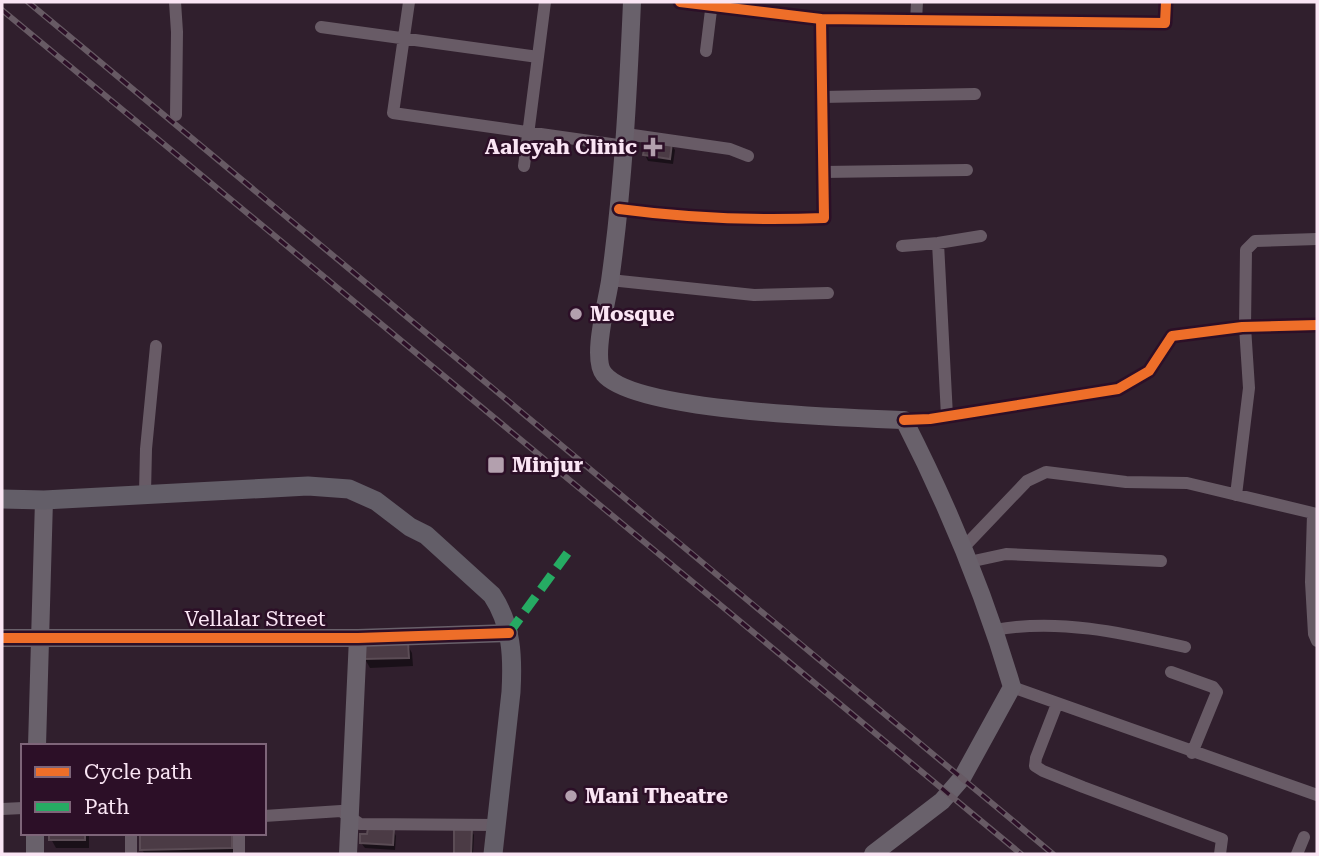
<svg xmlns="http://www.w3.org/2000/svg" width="1319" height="856" font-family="'Roboto Serif',serif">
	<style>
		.shadow { fill: #0007 }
		.building { fill: #4b3b45; stroke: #5b4c55; stroke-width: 2 }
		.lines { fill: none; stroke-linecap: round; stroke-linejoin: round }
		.street { stroke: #685b66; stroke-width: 12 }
		.secondary { stroke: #69616b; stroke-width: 18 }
		.primary { stroke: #635e68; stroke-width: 19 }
		.rail-casing { stroke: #675a64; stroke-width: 6 }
		.rail { stroke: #2c0f27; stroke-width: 3.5; stroke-dasharray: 10; stroke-linecap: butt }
		.quiet { stroke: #26ab63; stroke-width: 9; stroke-dasharray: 18 9; stroke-linecap: butt }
		.cycleway-casing { stroke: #2c0f27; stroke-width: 15 }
		.cycleway { stroke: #ee6e29; stroke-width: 10 }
		.poi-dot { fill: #b3a0ae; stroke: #2c0f27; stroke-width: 2.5 }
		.labels { text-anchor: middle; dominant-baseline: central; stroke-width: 5; stroke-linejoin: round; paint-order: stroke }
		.poi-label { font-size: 21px; font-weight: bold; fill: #fae5f4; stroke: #2c0f27; text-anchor: start }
		.street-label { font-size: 21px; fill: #fae5f4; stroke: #2c0f27 }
	</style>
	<rect width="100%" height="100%" fill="#301f2d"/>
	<!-- shadow -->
	<path class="shadow" d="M671,145L675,150L673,164L648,161L645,155Z
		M407,644L412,653L413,666L370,668L365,659Z
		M393,830L396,836L395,850L365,848L361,843Z
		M456,830H471L474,835L473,854H456Z
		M51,833H89V848H56L51,839Z
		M142,833H237L238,854H145L142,850Z"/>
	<!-- building -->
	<path class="building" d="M646,140L672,143L670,159L643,155Z
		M408,642L409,658L363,659V643Z
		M368,828L394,829L393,845L360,843V834H367Z
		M454,828H472L471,854H454Z
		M49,833H85V840H49Z
		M140,833H232V848L140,850Z"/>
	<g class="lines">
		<!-- street -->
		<path class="street" d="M175,2L177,32L176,115
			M409,2L393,113L625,146
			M821,19L1165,23L1166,2
			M916,21L917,2
			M321,27L538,57
			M706,51L712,2
			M822,97L975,94
			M626,134L730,149L748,156
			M524,166L545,2
			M823,172L967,170
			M619,209C687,218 754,221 824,218L821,19L680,2
			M938,243L947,416
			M902,246L938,243L981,236
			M610,280L754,295L828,293
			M904,420L930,419L1118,389L1149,371L1172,336L1242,327L1317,325
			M145,493L146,449L156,346
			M1236,495L1249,388L1245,327L1246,250L1255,241L1317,239
			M1313,514L1311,582L1314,634L1317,641
			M963,548L1027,481L1046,472L1126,482L1187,483L1317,514
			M969,562L1006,554L1161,561
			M995,630C1058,618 1123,633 1185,647
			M1171,672L1213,687L1217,692L1192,753
			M1012,687L1317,795
			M1057,704L1036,758L1035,766L1043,771L1083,787L1222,839L1220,854
			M2,809L23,808
			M264,816L341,811L360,824L496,825
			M239,833V854
			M131,854V833
			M1297,854L1304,837"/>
		<!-- secondary -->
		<path class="secondary" d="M632,2C628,95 623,188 610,281C607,302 591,359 604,374C635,412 850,418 904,420C948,506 985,595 1012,687L962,778L942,801L873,854
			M2,638H358L509,633
			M37,746L44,500
			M35,854V833
			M348,854L358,638"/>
		<!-- primary -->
		<path class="primary" d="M2,499L44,500L308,486L349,489L376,501L410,527L426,535L492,595C512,625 513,657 511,692L493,854"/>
		<!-- rail casing -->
		<g class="rail-casing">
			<path id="rail" d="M28,2C370,286 712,570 1053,854
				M2,10L1021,854"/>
		</g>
		<!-- rail -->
		<use href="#rail" class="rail"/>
		<!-- quiet -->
		<path class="quiet" d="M509,633L569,551"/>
		<!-- cycleway casing -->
		<g class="cycleway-casing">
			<path id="cycleway" d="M821,19L1165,23L1166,2
				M619,209C687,218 754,221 824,218L821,19L680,2
				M904,420L930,419L1118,389L1149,371L1172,336L1242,327L1317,325
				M2,638H358L509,633"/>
		</g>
		<!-- cycleway -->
		<use href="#cycleway" class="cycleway"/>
	</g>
	<!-- markers -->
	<g class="poi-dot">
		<path d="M649.5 136.5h7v7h7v7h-7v7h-7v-7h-7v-7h7z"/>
		<circle cx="576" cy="314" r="7"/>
		<rect x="487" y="456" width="18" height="18" rx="3.5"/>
		<circle cx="571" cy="796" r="7"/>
	</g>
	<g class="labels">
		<!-- poi labels -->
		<g class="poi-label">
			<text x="637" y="147" text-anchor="end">Aaleyah Clinic</text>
			<text x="590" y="314">Mosque</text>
			<text x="512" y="465">Minjur</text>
			<text x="585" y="796">Mani Theatre</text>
		</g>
		<!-- street labels -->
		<g class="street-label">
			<text x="255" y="619">Vellalar Street</text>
		</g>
	</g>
	<!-- border -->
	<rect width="1319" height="856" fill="none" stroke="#fae5f4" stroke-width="7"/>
	<!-- legend -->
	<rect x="21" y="744" width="245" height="91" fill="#2c0f27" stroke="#7e6579" stroke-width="2"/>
	<rect x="35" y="767" width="35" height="10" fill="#ee6e29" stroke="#7e6579" stroke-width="2"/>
	<text x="84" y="779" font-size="21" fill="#fae5f4">Cycle path</text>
	<rect x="35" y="802" width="35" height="10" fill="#26ab63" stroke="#7e6579" stroke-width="2"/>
	<text x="84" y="814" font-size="21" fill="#fae5f4">Path</text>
</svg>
